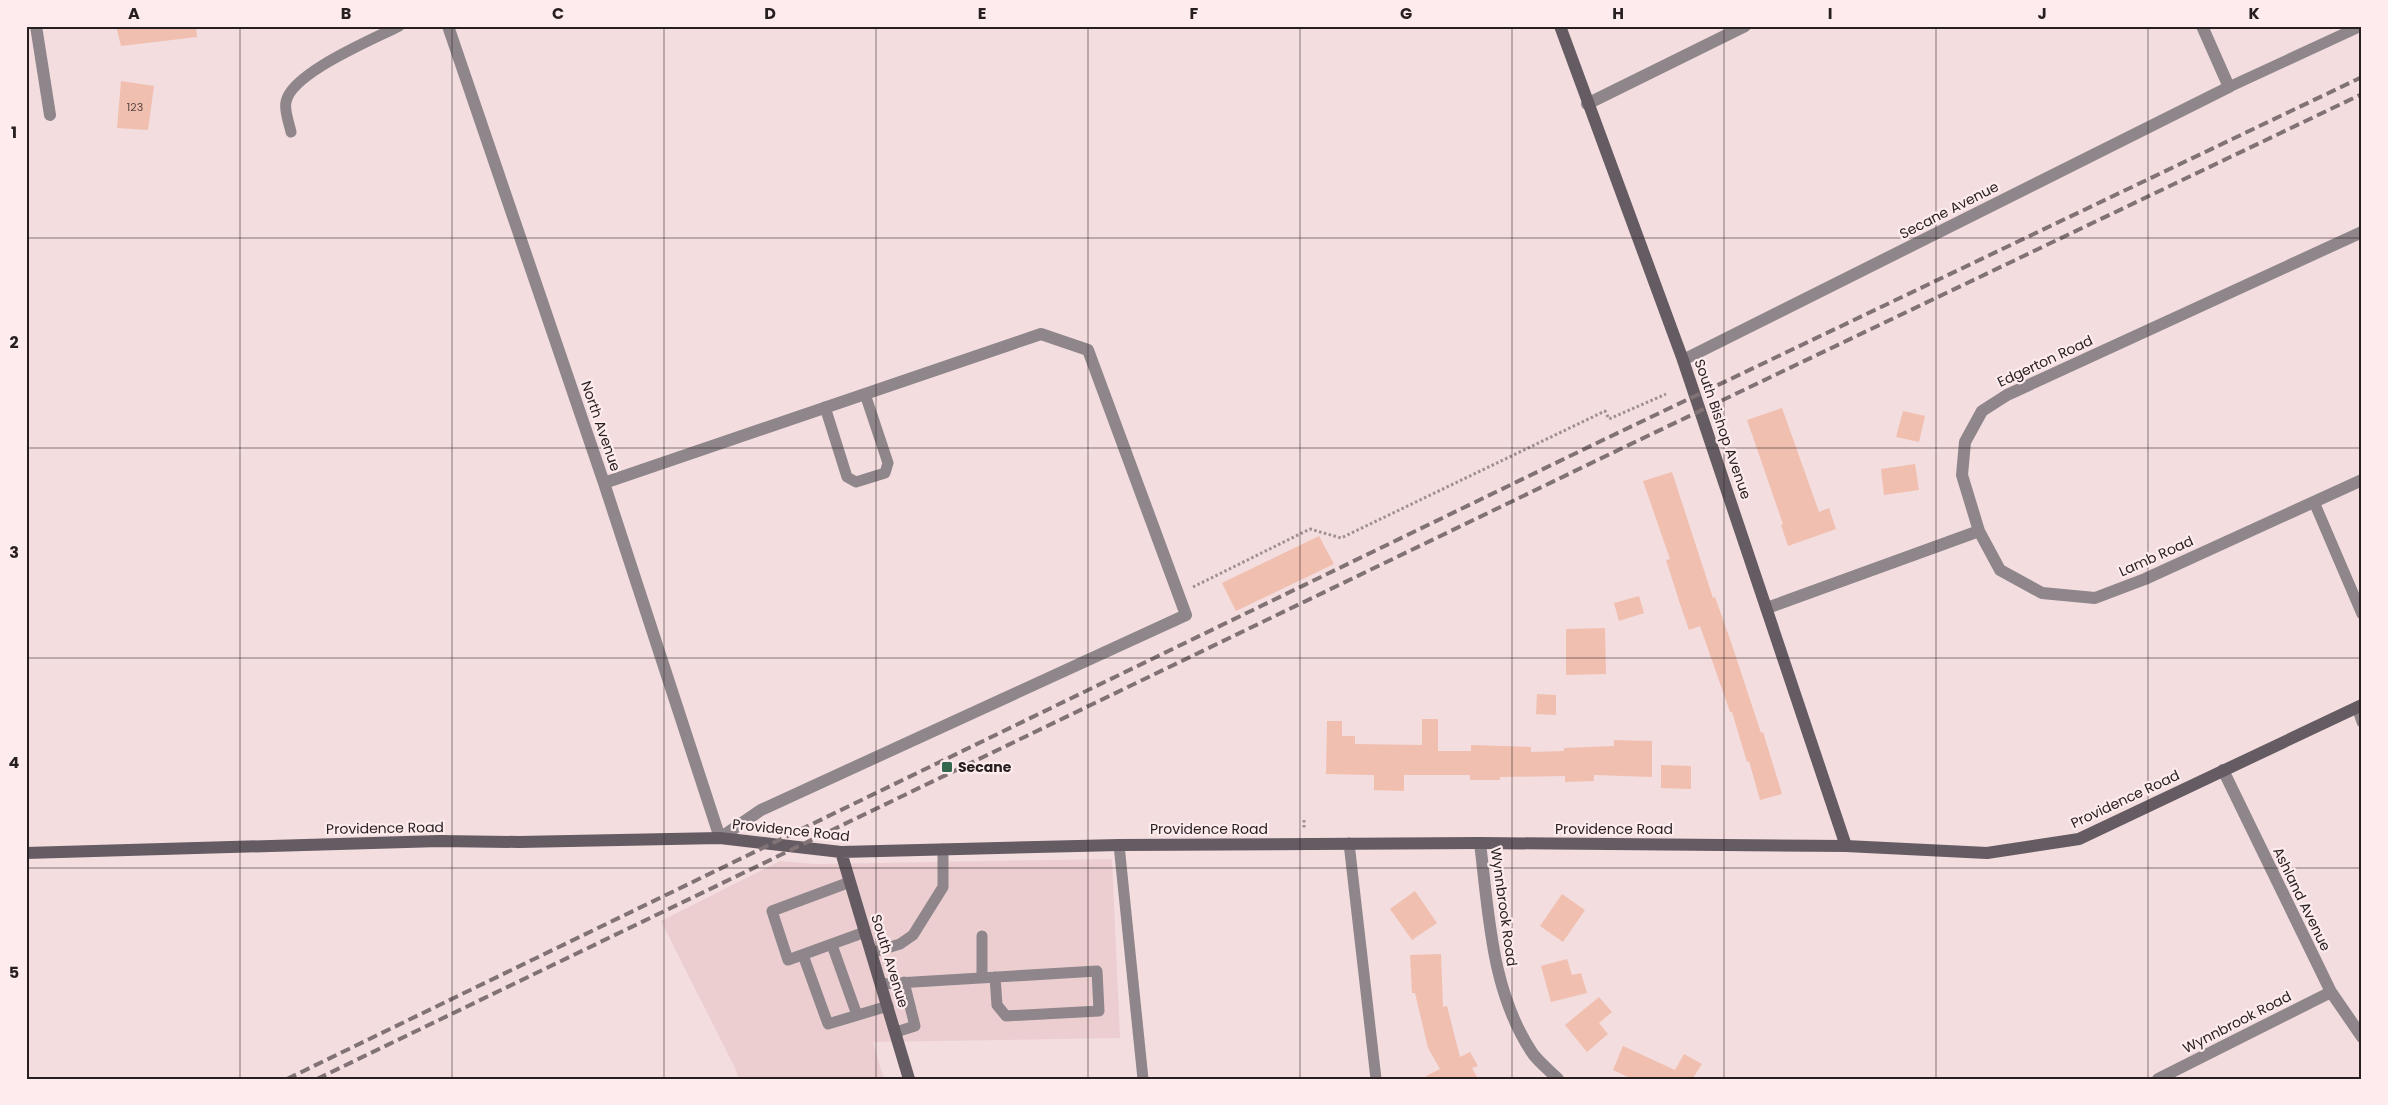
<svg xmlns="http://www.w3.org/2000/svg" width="2388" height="1105" font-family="Poppins,sans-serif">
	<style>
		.built { fill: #ecced1 }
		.building { fill: #f0bfaf }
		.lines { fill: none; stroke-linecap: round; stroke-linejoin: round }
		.path { stroke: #9f8f90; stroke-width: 3; stroke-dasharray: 2.5 2.5; stroke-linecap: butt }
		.lane { stroke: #8e868b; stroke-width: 11 }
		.street { stroke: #8e868b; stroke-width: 12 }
		.secondary { stroke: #655b62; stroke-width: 12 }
		.rail { stroke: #817375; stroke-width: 4; stroke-dasharray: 10 5; stroke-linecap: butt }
		.grid { fill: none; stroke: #261e1f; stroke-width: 1; stroke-opacity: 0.55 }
		.poi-dot { fill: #33684e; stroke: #fdebed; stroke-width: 2 }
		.labels { text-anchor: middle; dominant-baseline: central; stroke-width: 4.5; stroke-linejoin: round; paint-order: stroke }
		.number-label { font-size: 11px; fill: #584643 }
		.street-label { font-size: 14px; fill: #261e1f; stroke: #fdebed }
		.poi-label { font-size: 14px; font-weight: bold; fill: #261e1f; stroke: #fdebed; text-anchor: start }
		.neatline { fill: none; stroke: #261e1f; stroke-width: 2 }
		.grid-label { font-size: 16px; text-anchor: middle; font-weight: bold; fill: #261e1f }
	</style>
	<rect width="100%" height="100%" fill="#f3dddf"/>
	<!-- built -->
	<path class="built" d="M1112,859L1120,1038L873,1042L884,1079H739L735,1068L661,921L780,861L815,864Z"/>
	<!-- building -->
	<path class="building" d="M116,26H196L197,37L121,46Z
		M121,81L154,86L148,130L117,128Z
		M1782,408L1819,512L1829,508L1836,529L1788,546L1781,525L1783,524L1747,420Z
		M1903,411L1925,416L1919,442L1896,437Z
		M1915,464L1919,490L1884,495L1881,469Z
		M1672,472L1713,598L1715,597L1732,645L1761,733L1763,732L1782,794L1760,800L1749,761L1747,762L1732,712H1730L1700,626L1689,630L1681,607L1666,560L1670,559L1643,481Z
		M1319,536L1334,564L1236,611L1222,583Z
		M1639,596L1644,613L1619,621L1614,603Z
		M1605,628L1606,674L1566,675V629Z
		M1537,694L1556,695V715L1536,714Z
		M1422,719H1438V751H1471V745L1531,747V752L1564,751V748L1614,746V740L1652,741V777L1594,775V781L1565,782V776L1500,777V780H1470V775H1404V791L1374,790V775L1326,774L1327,721H1342V736H1355V744L1422,745Z
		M1661,765L1691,766V789L1661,788Z
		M1415,891L1437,923L1412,940L1390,909Z
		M1562,894L1585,910L1563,942L1540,926Z
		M1441,954L1443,1007L1447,1006L1460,1057L1470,1052L1478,1066L1472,1068L1478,1079H1428L1426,1076L1440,1069L1428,1048L1415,993H1412L1410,955Z
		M1567,959L1572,975L1581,973L1587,993L1551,1002L1541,966Z
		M1599,997L1612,1012L1599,1023L1608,1034L1587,1052L1565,1025Z
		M1623,1046L1675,1070L1684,1054L1702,1064L1693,1078L1695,1079H1632L1613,1070Z"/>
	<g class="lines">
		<!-- path -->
		<path class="path" d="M1193,587L1310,529L1341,538L1605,411L1609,419L1666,394
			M1304,820V829"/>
		<!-- lane -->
		<path class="lane" d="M2229,87L2361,26
			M291,132C289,123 284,110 286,102C291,73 374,39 399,26
			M825,407L847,477L856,482L885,473L888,463L865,394
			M2314,502L2362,614
			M2357,707L2362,722
			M1349,843L1376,1079
			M1119,845L1143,1079
			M850,882L772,911L788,960L865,932
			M982,936V977
			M832,945L857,1015
			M871,953L900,944L913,935L943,887V849
			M803,955L828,1024L888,1006
			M881,984L1097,971L1099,1011L1006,1016L997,1005L995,977
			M896,1032L915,1026L904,982"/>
		<!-- street -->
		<path class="street" d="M36,26L50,115
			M448,26L604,483L720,838L761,810L1186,615L1088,350L1041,334L604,483
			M1587,104L1745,26
			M2362,232L2007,395L1982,411L1965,442L1962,475L1979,531L2000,570L2042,593L2095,598L2145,579L2362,480
			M1683,360L2229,87L2202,26
			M1767,608L1979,531
			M2223,770L2331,992L2362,1037
			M1480,843C1489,915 1491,992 1533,1054C1540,1063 1550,1071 1558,1079
			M2158,1079L2331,992"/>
		<!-- secondary -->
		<path class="secondary" d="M1560,26L1683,360L1846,846
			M841,852L909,1079
			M26,853L440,841L519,842L720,838L841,852L1119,845L1480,843L1846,846L1987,853L2079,839L2362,705"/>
		<!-- rail -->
		<path class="rail" d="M287,1079L1603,440L2362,77
			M317,1079L1610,454L2362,94"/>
	</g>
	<!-- grid -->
	<path class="grid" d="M240,26V1079M452,26V1079M664,26V1079M876,26V1079M1088,26V1079M1300,26V1079M1512,26V1079M1724,26V1079M1936,26V1079M2148,26V1079M26,238H2362M26,448H2362M26,658H2362M26,868H2362"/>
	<!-- markers -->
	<rect class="poi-dot" x="941" y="761" width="12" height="12" rx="2.5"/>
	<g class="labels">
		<!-- number labels -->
		<g class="number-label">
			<text x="135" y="107">123</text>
		</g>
		<!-- street labels -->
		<g class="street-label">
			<text transform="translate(1949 210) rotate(-27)">Secane Avenue</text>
			<text transform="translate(2045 361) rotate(-25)">Edgerton Road</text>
			<text transform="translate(601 426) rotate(71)">North Avenue</text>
			<text transform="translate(1723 429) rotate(71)">South Bishop Avenue</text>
			<text transform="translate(2156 556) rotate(-24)">Lamb Road</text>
			<text transform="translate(2125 799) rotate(-25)">Providence Road</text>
			<text transform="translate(385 828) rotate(-1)">Providence Road</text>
			<text x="1209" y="829">Providence Road</text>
			<text x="1614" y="829">Providence Road</text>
			<text transform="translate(791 830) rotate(6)">Providence Road</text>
			<text transform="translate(2302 899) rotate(64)">Ashland Avenue</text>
			<text transform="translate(1504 907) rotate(82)">Wynnbrook Road</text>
			<text transform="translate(890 961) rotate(73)">South Avenue</text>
			<text transform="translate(2237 1022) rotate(-27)">Wynnbrook Road</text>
		</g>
		<!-- poi labels -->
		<g class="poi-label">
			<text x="958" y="767">Secane</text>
		</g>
	</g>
	<!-- border -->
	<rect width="2388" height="1105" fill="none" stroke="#fdebed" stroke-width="55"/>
	<rect x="28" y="28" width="2332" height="1050" class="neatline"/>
	<g class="grid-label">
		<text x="134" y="19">A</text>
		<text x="346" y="19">B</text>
		<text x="558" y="19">C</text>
		<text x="770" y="19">D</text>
		<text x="982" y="19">E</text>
		<text x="1194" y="19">F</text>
		<text x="1406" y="19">G</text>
		<text x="1618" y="19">H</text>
		<text x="1830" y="19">I</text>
		<text x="2042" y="19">J</text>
		<text x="2254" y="19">K</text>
		<text x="14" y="138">1</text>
		<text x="14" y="348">2</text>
		<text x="14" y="558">3</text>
		<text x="14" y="768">4</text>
		<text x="14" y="978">5</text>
	</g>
</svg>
